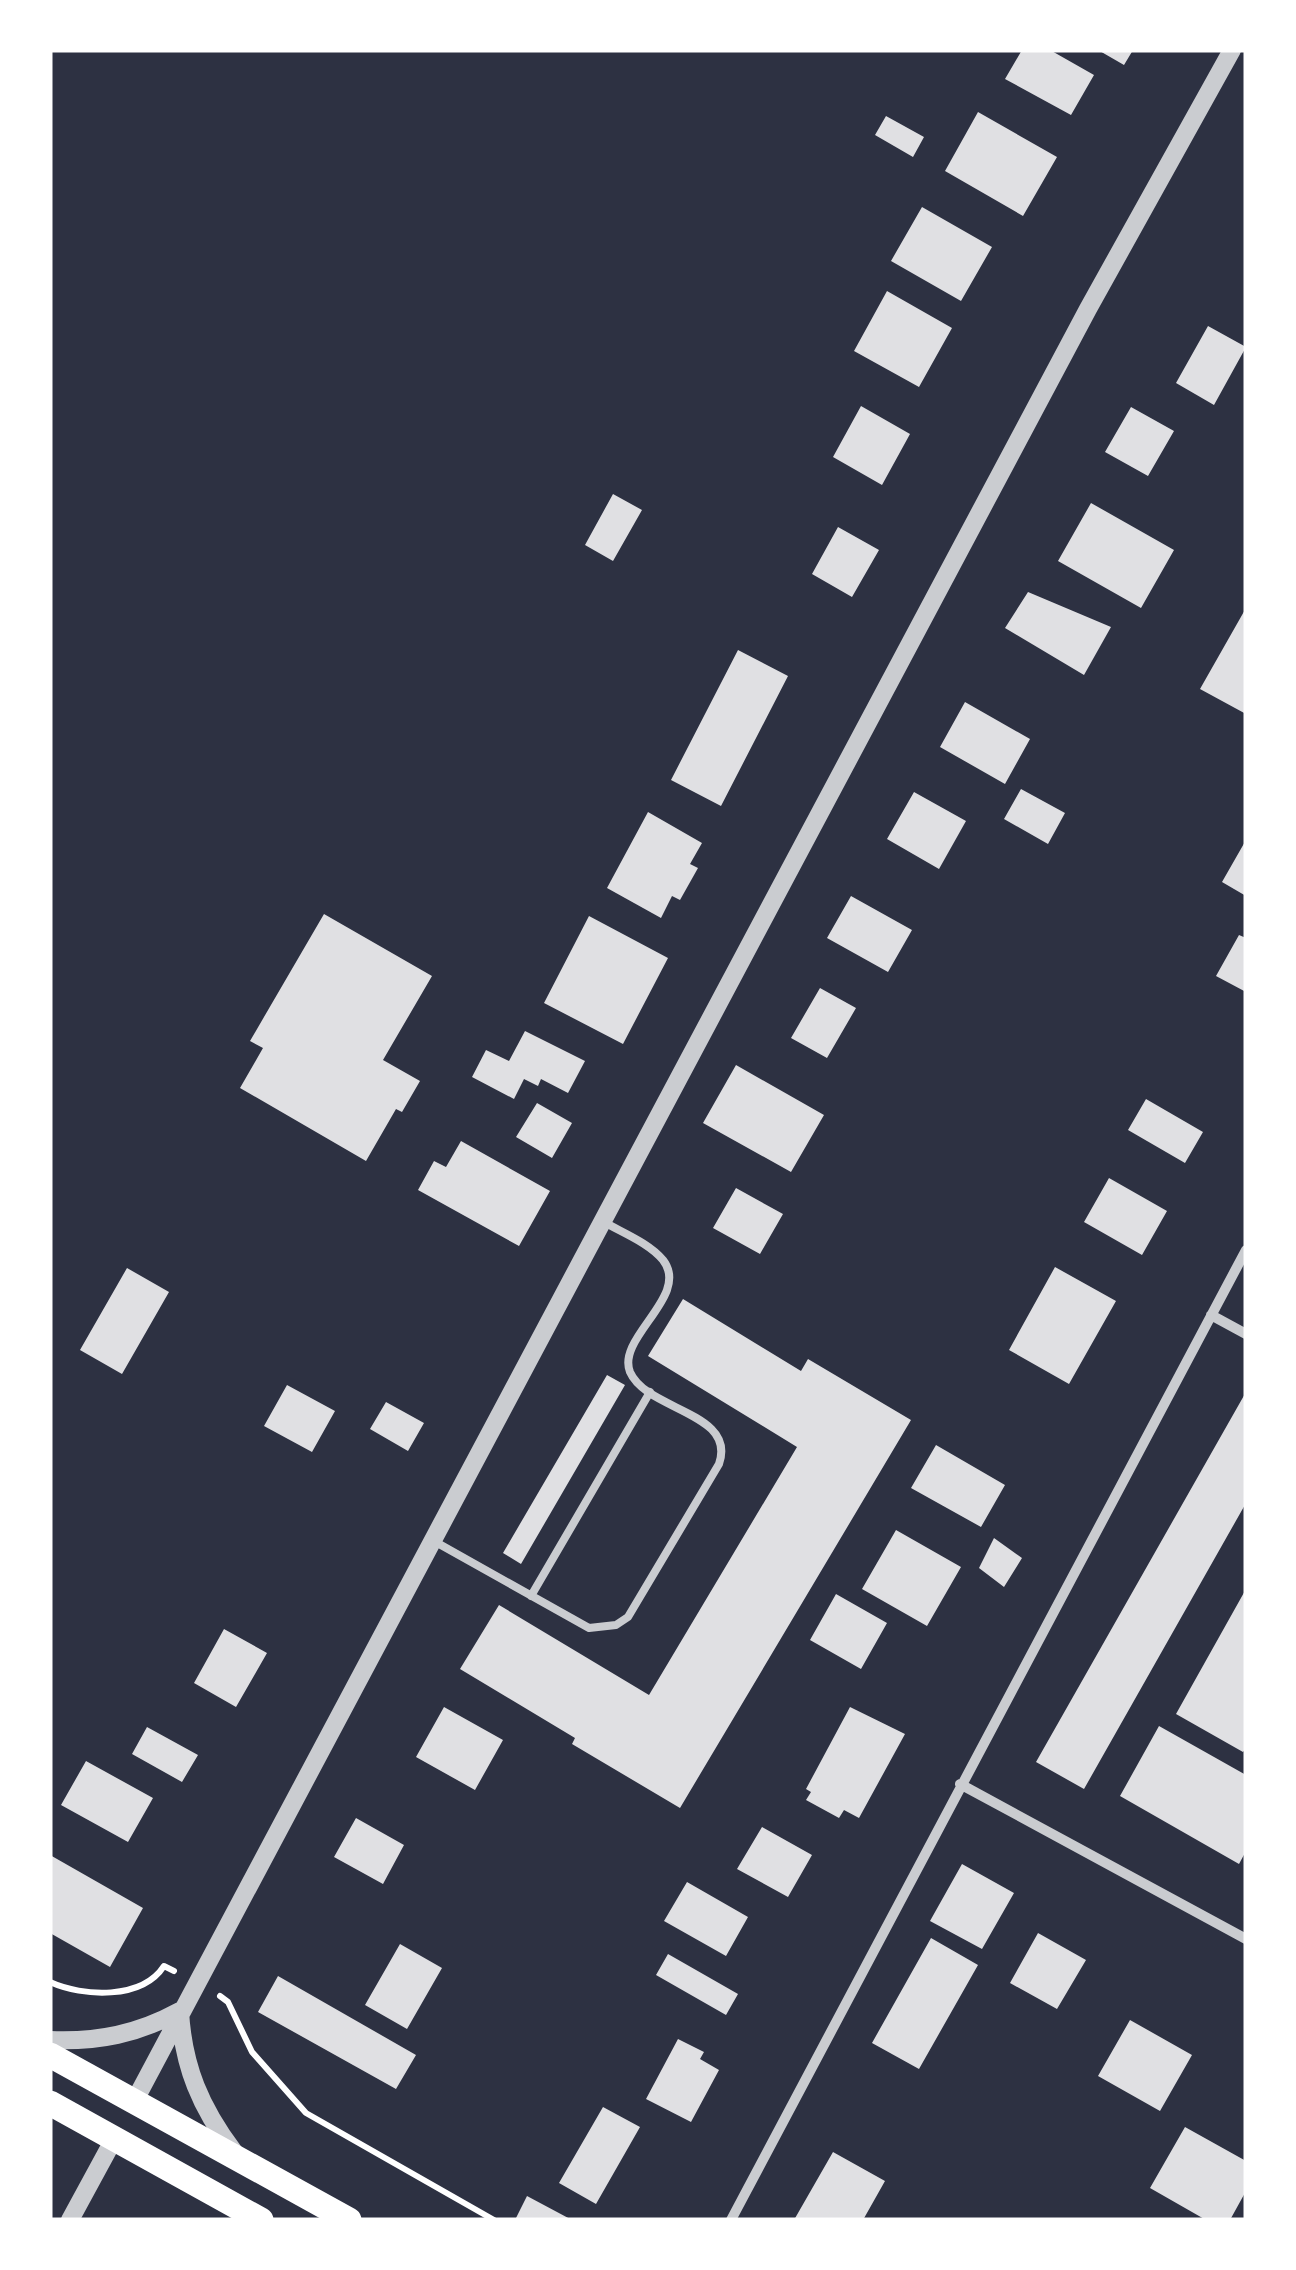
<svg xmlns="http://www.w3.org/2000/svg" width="1296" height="2270" font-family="'Open Sans',sans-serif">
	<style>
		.building { fill: #e0e0e3 }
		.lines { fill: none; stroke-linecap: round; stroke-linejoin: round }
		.path { stroke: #fff; stroke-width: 6 }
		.service { stroke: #caccd0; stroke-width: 8 }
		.minor { stroke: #caccd0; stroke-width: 10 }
		.tertiary { stroke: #caccd0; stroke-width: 18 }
		.trunk { stroke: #fff; stroke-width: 25 }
	</style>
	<rect width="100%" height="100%" fill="#2d3142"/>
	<!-- building -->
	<path class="building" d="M1022,50H1050L1094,75L1071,115L1005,79Z
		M1098,50H1133L1124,65Z
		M978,112L1057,157L1023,216L945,171Z
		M886,116L924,137L913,157L875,135Z
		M922,207L992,247L961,301L891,261Z
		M887,291L952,328L919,387L854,351Z
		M1208,326L1246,347L1214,405L1176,383Z
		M861,406L910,434L882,485L833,457Z
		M1131,407L1174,431L1148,476L1105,452Z
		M613,494L642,510L613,561L585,545Z
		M1091,503L1174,550L1141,608L1058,561Z
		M838,527L879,550L852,597L812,574Z
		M1028,592L1111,627L1084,675L1005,628Z
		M1246,608V714L1200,689Z
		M738,650L788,676L721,806L671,780Z
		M965,702L1030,739L1005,784L940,747Z
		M1021,789L1065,813L1048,844L1004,819Z
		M914,792L966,821L939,869L887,839Z
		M648,812L702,843L690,864L698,868L680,900L672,896L661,918L607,888Z
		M1246,840V896L1222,882Z
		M851,896L912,930L888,972L827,938Z
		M324,914L432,976L383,1060L420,1081L402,1112L396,1109L366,1161L240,1088L263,1048L250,1041Z
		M589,916L668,958L623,1044L544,1003Z
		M1239,935L1246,938V992L1216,976Z
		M820,988L856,1008L827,1058L791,1038Z
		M525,1031L585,1061L568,1093L541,1079L538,1086L524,1079L514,1099L472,1077L486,1050L509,1061Z
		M736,1065L824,1115L791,1172L703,1123Z
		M1146,1099L1203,1132L1185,1163L1128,1130Z
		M537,1103L572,1123L552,1158L516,1137Z
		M461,1141L550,1191L519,1246L418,1190L434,1161L446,1167Z
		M1109,1178L1167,1211L1142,1255L1084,1222Z
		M736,1188L783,1214L760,1254L713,1228Z
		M1055,1267L1116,1301L1069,1384L1009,1350Z
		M127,1268L169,1292L122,1374L80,1350Z
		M683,1299L801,1371L808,1359L911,1420L680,1808L572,1744L575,1738L460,1669L499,1605L649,1695L797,1447L648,1356Z
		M607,1375L625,1385L521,1564L503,1553Z
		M287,1385L335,1411L312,1452L264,1426Z
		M1246,1392V1503L1084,1789L1036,1762Z
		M386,1402L424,1423L408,1451L370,1429Z
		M936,1445L1005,1485L981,1527L911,1488Z
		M896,1530L961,1567L927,1626L862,1589Z
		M994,1538L1022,1558L1004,1587L979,1568Z
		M1246,1589V1748L1243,1752L1176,1714Z
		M836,1594L887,1623L861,1669L810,1640Z
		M224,1629L267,1653L236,1707L194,1683Z
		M444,1707L503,1740L475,1790L416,1757Z
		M850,1707L905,1734L859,1818L844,1810L839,1818L806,1800L811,1792L806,1789Z
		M1159,1726L1246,1775V1851L1239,1864L1120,1796Z
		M147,1727L198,1755L182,1782L132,1754Z
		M86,1761L153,1798L128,1842L61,1805Z
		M356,1818L404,1845L383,1884L334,1857Z
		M762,1827L812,1855L788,1897L737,1869Z
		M50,1855L143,1908L110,1967L50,1933Z
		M962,1864L1014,1893L982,1949L930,1921Z
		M687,1882L748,1917L726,1956L664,1921Z
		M1038,1933L1086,1960L1057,2009L1010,1983Z
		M931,1938L978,1965L919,2069L872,2043Z
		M400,1944L442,1968L407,2029L365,2005Z
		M668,1954L738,1994L726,2015L656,1975Z
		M278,1976L416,2055L396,2089L258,2012Z
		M1130,2020L1192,2055L1160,2111L1098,2076Z
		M678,2039L704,2052L700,2059L719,2070L691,2122L646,2099Z
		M603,2107L640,2127L596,2204L559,2183Z
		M1185,2127L1246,2161V2191L1230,2220H1206L1150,2188Z
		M833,2152L885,2181L863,2220H794Z
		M527,2196L572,2220H515Z"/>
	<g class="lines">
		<!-- path -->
		<path class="path" d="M50,1982C83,1997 142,2000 164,1966L174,1971
			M220,1996L228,2002L252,2052L306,2113L494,2220"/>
		<!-- service -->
		<path class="service" d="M432,1540L589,1628L616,1625L628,1617L719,1464C737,1412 647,1411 630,1372C616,1337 691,1296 663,1260C649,1243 623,1233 604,1222
			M531,1596L650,1392"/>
		<!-- minor -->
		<path class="minor" d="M1211,1315L1246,1334
			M960,1784L1246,1939
			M731,2220L1246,1250"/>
		<!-- tertiary -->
		<path class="tertiary" d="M180,2011C183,2067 201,2108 234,2152
			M50,2040C98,2042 138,2034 180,2011
			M134,2102L1088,309L1232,50
			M70,2220L114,2139"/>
		<!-- trunk -->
		<path class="trunk" d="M50,2055L349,2220
			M50,2103L261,2220"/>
	</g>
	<!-- border -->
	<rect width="1296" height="2270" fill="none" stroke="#ffffff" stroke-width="105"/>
</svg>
